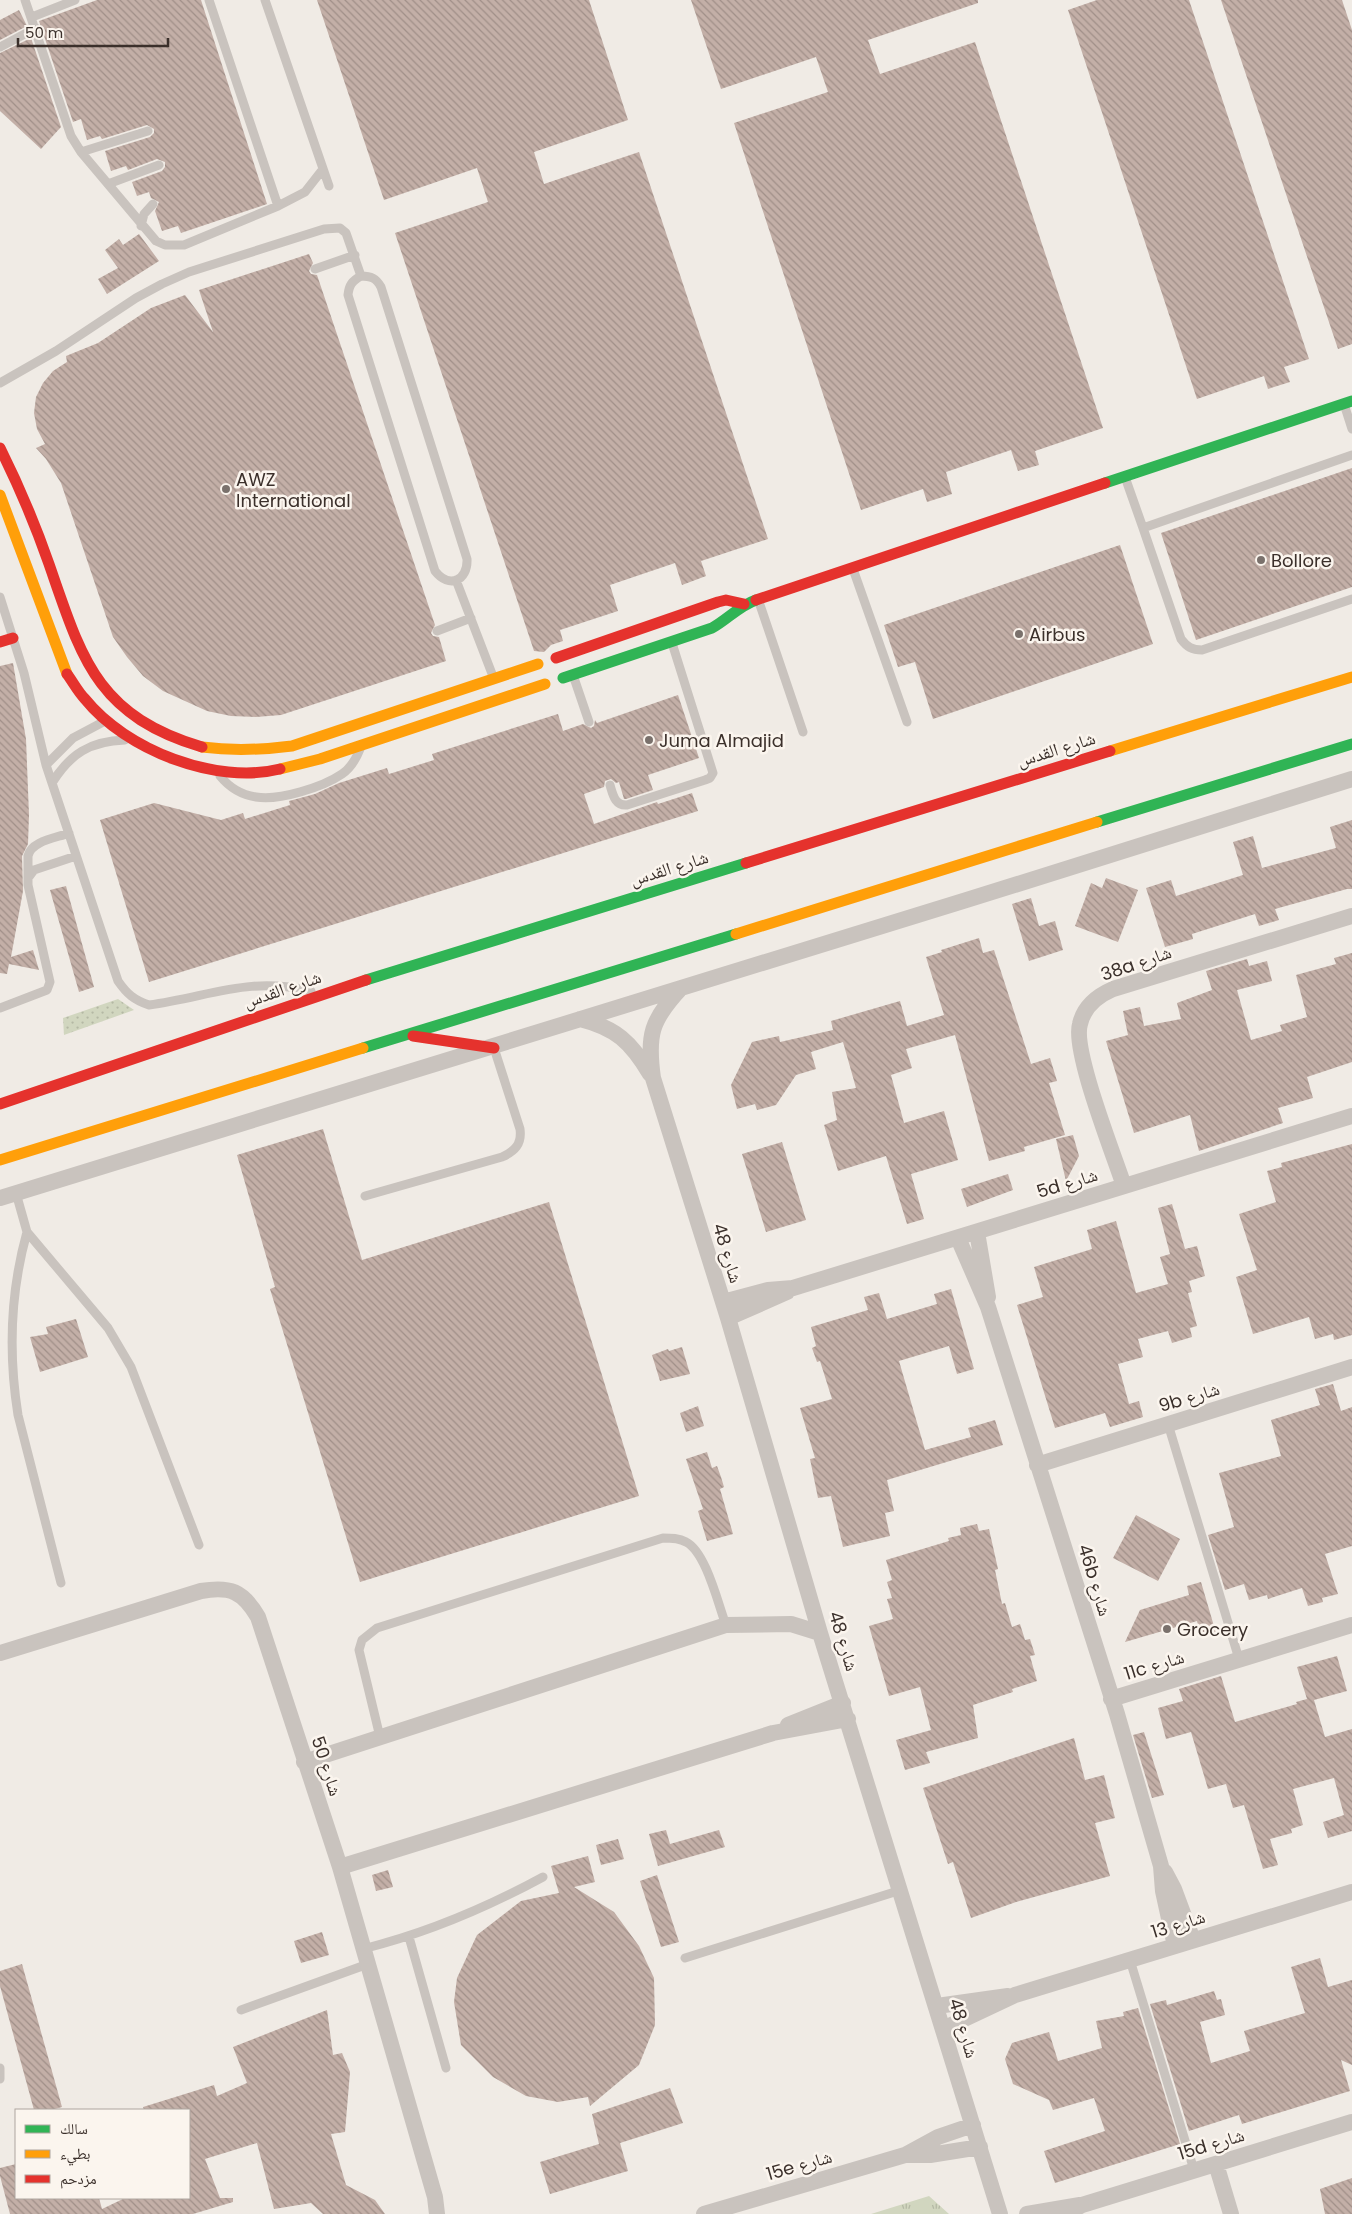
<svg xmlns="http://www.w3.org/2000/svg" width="1352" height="2214" font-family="Poppins,'Noto Naskh Arabic',sans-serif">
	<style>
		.grass { fill: url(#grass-dots) }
		.park { fill: url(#park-tufts) }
		.building { fill: url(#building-back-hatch) }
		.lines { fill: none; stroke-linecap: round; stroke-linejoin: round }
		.lane { stroke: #c9c3be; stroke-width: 9 }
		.street { stroke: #c9c3be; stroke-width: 16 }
		.fast { stroke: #30b455; stroke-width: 11 }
		.slow { stroke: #ff9f0a; stroke-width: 11 }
		.jam { stroke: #e5322d; stroke-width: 11 }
		.poi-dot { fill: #7a716c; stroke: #fbf5ee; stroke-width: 2 }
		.labels { text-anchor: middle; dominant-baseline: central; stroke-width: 5; stroke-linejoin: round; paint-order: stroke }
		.poi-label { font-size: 18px; fill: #3b302b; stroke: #fbf5ee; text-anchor: start }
		.street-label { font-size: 18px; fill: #3b302b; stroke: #fbf5ee }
	</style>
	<defs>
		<pattern id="grass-dots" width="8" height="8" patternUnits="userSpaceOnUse" patternTransform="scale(1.25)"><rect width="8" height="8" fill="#d1d6bf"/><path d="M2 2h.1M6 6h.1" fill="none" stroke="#b4b8a4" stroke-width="1.8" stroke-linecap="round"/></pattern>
		<pattern id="park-tufts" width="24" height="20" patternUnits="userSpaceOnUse" patternTransform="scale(1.25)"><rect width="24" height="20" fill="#d1d6bf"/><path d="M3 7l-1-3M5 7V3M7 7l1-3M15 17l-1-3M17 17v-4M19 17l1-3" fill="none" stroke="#b4b8a4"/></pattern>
		<pattern id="building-back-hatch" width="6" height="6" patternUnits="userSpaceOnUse" patternTransform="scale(1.25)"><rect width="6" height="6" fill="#c3afa7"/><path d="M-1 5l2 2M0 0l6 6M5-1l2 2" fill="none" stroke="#a08f88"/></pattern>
	</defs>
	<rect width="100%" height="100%" fill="#f0ebe5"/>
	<!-- grass -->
	<path class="grass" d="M118,999L134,1010L64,1035L63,1018Z"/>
	<!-- park -->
	<path class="park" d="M929,2196L949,2214H871Z"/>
	<!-- building -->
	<path class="building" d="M97,0H201L267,204L181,233L178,226L162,231L155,211L159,202L151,198L149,192L137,196L132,182L162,171L165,167V162L157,159L128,170L126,166L111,171L105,151L150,137L154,133V129L147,125L102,139L100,136L87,140L81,119L73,122L39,21Z
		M317,0H589L628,120L534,152L544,184L639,152L768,539L701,561L706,576L682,585L675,563L610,585L618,611L560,630L563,641L551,645L544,652L534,651L395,233L488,202L477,168L384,200Z
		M691,0H978V3L868,40L880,74L975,42L1103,428L1035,451L1039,465L1018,471L1011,450L946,472L952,494L927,502L923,489L861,510L734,123L828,92L816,57L721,89Z
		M1097,0H1189L1309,359L1284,367L1290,382L1268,389L1264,376L1197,399L1068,10Z
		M1221,0H1342L1352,30V344L1338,349Z
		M19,10L27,26L0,40V20Z
		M31,38L61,127L41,149L0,111V53Z
		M139,234L159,261L107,294L98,279L118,268L105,250L119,239L123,245Z
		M309,254L313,263L309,271L311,274L317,275L435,625L431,633L433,636L439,637L446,661L281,715L256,717L231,716L207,711L163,691L143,676L127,657L113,637L61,483L46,459L36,448L45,444L37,429L34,413L36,397L43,383L53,371L67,362L66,356L98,343L151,308L185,295L213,332L199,290Z
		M1352,468V587L1196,640L1161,533Z
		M1120,545L1153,644L933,719L915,662L898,667L884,625Z
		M13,663L26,739L29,815L28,844L22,856L23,891L11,957L33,950L39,970L9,964L7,974L0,973V666Z
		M678,695L699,758L648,775L653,790L626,799H624L619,782L616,783L611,779L605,781L604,787L584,794L594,824L657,802L658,804L692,793L698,811L149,982L100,820L154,803L221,820L243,813L245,819L290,805L289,801L315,794L339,783L387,768L389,774L434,760L432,754L558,714L563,731L583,724L591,728L594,726L595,720L597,723Z
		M1352,820V889H1347L1275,909L1279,920L1259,926L1255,914L1192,934L1193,939L1165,947L1146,888L1171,880L1176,896L1243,875L1233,842L1253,836L1262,868L1336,848L1330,827Z
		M1106,878L1138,890L1118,942L1075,926L1091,883L1102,888Z
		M66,886L94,987L79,992L50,890Z
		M1031,898L1039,926L1055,921L1063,950L1029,961L1012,904Z
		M979,938L983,953L994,950L1031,1064L1050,1058L1057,1081L1049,1083L1065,1135L1024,1147L1025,1151L989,1161L955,1035L906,1049L912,1068L891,1075L904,1123L944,1111L958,1160L911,1174L924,1219L907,1224L886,1156L838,1171L824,1125L837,1120L832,1092L856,1088L843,1042L811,1052L816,1069L796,1075L776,1105L757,1110L755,1104L737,1109L731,1085L752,1042L779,1036L780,1042L833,1030L831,1021L900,1001L907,1026L944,1015L926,957L942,952L941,950Z
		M1352,953V1062L1307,1077L1313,1098L1278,1108L1283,1123L1199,1151L1190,1115L1134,1133L1106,1041L1128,1035L1123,1011L1140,1007L1144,1026L1181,1019L1177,1003L1212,990L1206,971L1247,959L1249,966L1267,961L1272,981L1237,990L1251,1040L1282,1031L1280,1025L1307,1017L1296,975L1336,964L1334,958Z
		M323,1129L362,1260L549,1202L639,1496L360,1582L270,1289L275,1287L237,1155Z
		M1073,1135L1079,1156L1066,1181L1056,1139Z
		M782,1142L806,1220L766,1232L742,1154Z
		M1352,1144V1335L1334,1340L1333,1334L1315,1339L1309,1317L1253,1334L1236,1277L1257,1270L1239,1214L1276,1202L1267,1171L1282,1167L1281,1163Z
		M1008,1174L1013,1190L967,1207L961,1189Z
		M1172,1204L1185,1249L1197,1246L1205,1276L1189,1281L1192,1292L1188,1293L1197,1326L1190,1328L1192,1337L1172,1343L1168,1331L1138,1339L1143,1357L1118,1364L1129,1404L1139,1401L1143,1417L1110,1427L1105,1413L1055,1428L1017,1305L1043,1297L1034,1267L1092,1249L1087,1230L1116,1221L1136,1293L1168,1284L1160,1257L1170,1254L1158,1208Z
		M951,1289L974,1369L957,1374L949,1346L899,1361L925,1450L971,1437L968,1428L995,1420L1003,1445L887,1480L894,1511L885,1513L890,1536L843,1547L831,1496L818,1498L810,1459L815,1458L800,1408L832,1399L820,1361L817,1362L812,1348L816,1346L811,1327L868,1310L864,1297L879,1293L887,1319L937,1304L934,1294Z
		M76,1319L88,1357L40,1372L30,1337L48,1334L46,1327Z
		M682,1347L690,1374L660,1381L652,1355L668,1349L669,1351Z
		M1333,1384L1341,1411L1352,1407V1546L1325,1554L1338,1594L1322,1598L1323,1602L1308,1606L1302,1588L1268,1599L1267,1595L1249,1600L1244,1584L1225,1590L1208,1535L1234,1527L1219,1473L1281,1456L1271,1420L1320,1405L1315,1389Z
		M698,1406L704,1426L686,1432L680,1413Z
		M707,1452L712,1468L717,1466L721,1477L724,1487L720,1489L733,1534L707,1541L698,1511L703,1509L686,1459Z
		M1136,1515L1180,1539L1158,1581L1113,1558Z
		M977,1524L979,1531L989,1529L998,1569L995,1570L1002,1604L1005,1603L1012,1627L1020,1624L1025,1640L1030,1639L1035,1655L1030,1656L1037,1681L1012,1689L1013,1692L973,1705L978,1738L926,1752L930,1763L905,1770L896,1740L931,1730L920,1687L889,1696L869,1626L893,1619L887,1599L892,1598L887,1582L892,1580L886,1560L949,1541L948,1538L961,1535L960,1528Z
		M1201,1582L1216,1633L1201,1638L1197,1621L1125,1642L1140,1610L1189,1595L1187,1586Z
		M1337,1656L1347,1691L1314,1700L1325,1737L1352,1729V1831L1328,1838L1323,1822L1344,1815L1334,1778L1293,1789L1303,1825L1291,1829L1292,1833L1270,1839L1278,1865L1263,1869L1244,1805L1233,1808L1226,1784L1208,1789L1191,1732L1166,1739L1158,1708L1183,1701L1179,1689L1221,1676L1235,1722L1297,1704L1296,1702L1307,1699L1297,1667Z
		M1144,1732L1164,1795L1152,1798L1133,1735Z
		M1074,1738L1085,1780L1104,1775L1115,1818L1095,1823L1110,1876L1016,1902L971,1918L953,1862L948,1864L923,1788Z
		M666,1830L670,1844L719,1830L725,1847L658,1866L649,1834Z
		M618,1839L624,1859L601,1865L596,1845Z
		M588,1856L595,1882L574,1887L614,1912L639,1946L654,1978L655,2025L639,2065L590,2106L588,2097L558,2102L526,2096L493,2077L461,2045L454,2002L457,1978L477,1935L521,1901L559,1893L551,1866Z
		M388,1870L393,1887L376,1891L372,1875Z
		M657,1875L679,1942L661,1947L640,1881Z
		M322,1932L329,1955L301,1963L294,1941Z
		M1320,1958L1328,1987L1352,1980V2065L1341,2060L1350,2091L1242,2124L1239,2115L1189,2131L1150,2004L1166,2000L1167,2005L1214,1991L1217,2000L1221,1999L1225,2015L1200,2022L1211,2063L1250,2051L1244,2031L1305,2013L1291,1967Z
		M22,1964L62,2107L51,2110H34L0,1986V1971Z
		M1138,2008L1180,2144L1055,2183L1044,2151L1105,2131L1094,2098L1053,2110L1049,2100L1013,2084L1005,2059L1012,2043L1049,2032L1058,2061L1102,2048L1096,2021L1124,2016L1123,2012Z
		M327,2010L333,2055L342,2053L350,2072L345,2132L331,2134L346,2185L375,2200L385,2214H323L311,2203L274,2209L257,2143L205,2159L220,2198H233V2202L193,2214H10L0,2176V2168L16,2164V2198H99L102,2209L125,2198H189V2110H144L143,2107L214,2085L217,2096L247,2083L233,2047Z
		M670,2088L683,2123L620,2143L628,2171L550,2194L540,2162L599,2144L592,2114Z
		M1352,2178V2214H1325L1320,2189Z"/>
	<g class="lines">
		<!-- lane -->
		<path class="lane" d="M25,0L71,136L81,152L156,241L165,245H184L278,206L305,192L323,169
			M209,0L278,206
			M265,0L329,186
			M32,17L75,0
			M0,47L36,28
			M81,152L148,131
			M108,184L159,165
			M141,226L144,214L153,204
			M315,269L355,255
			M361,276C371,276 376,278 381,287L467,559C468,581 449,589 435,571L348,295C349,285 352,281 361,276Z
			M0,383L56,351L136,298L162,284L189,272L324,229L340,228L346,233L361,276
			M1344,404L1352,429
			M1352,455L1143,528L1181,639C1187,647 1192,650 1202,650L1352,599
			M1125,477L1143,528
			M853,569L907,722
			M456,580L494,679
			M0,597L24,673L46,765L118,981C127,994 134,1000 149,1005C209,997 248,976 311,991
			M758,599L803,732
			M437,631L471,618
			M573,675L589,722
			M46,765L73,738L105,721
			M220,776C229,787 242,795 256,797C279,801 323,787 342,774C351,768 356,759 360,749
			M52,783C70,754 90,741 125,740
			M610,785C613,795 615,806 627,805L705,780L710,778L713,773L672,643
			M28,878L34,870L76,856
			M0,1008L47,990L50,982L28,885V856C31,841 56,838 69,833
			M16,1193L27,1232L108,1328L131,1367L199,1545
			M365,1196L502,1157C515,1151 522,1144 520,1129L494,1048
			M27,1232C10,1293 8,1352 18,1415L61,1583
			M1168,1424L1239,1659
			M380,1737L359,1650L362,1640L377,1628L663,1538C671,1538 679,1538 686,1542C706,1552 718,1604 726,1625
			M409,1937L446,2068
			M363,1949C427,1933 486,1908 543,1877
			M685,1958L901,1890
			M1130,1960L1194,2170
			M241,2010L368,1964
			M0,2068V2079"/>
		<!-- street -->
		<path class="street" d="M681,988C651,1020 647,1035 653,1078L728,1318L820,1633L1000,2214
			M580,1019C616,1028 631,1042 650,1074
			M1124,1186C1114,1155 1072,1050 1080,1024C1084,1006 1097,996 1113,989L1352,916
			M0,1198C451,1061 902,921 1352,779
			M977,1232L988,1297
			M958,1238L988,1307L1117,1714L1161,1866L1163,1891L1175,1946
			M723,1302L768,1290L793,1288L1352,1116
			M728,1318L787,1292
			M1037,1465L1352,1367
			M0,1653L201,1591C230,1586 243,1591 258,1617L340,1867L435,2197L437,2214
			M1111,1699L1352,1625
			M788,1725L843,1703
			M304,1762L726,1625L791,1624L820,1633
			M340,1867L773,1733L848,1719
			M1165,1872L1174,1889L1193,1940
			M937,2006L1008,1996
			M943,2029L1015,1995L1352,1892
			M905,2155H930L980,2147
			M1216,2164L1231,2214
			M704,2214L905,2155L938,2137L973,2125
			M1027,2214L1080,2205
			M1066,2214L1082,2205L1352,2122"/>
		<!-- fast -->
		<path class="fast" d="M1105,483L1352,401
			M563,678L712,628C728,619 739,606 756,600
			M1097,822L1352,744
			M366,980L746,863
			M363,1048L736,934"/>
		<!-- slow -->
		<path class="slow" d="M0,495L67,674
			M202,747C233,751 261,750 292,746L538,664
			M1110,751L1352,677
			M280,769L320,759L545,684
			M736,934L1097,822
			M0,1160L363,1048"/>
		<!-- jam -->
		<path class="jam" d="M0,448C19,486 35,524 49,564C82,659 96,715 202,747
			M756,600L1105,483
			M0,642L13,638
			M556,658L718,602L726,600L744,604
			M67,674C73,682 78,692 85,699C126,750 216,785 280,769
			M746,863L1110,751
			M413,1036L494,1048
			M0,1104L366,980"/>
	</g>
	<!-- markers -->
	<g class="poi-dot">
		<circle cx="226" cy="489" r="5"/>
		<circle cx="1261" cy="560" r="5"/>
		<circle cx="1019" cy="634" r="5"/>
		<circle cx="649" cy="740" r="5"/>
		<circle cx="1167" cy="1629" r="5"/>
	</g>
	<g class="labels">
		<!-- poi labels -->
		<g class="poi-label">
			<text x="236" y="479">AWZ<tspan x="236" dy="21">International</tspan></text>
			<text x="1271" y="560">Bollore</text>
			<text x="1029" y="634">Airbus</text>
			<text x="659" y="740">Juma Almajid</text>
			<text x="1177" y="1629">Grocery</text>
		</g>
		<!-- street labels -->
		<g class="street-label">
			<text transform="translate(1056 749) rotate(-17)">شارع القدس</text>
			<text transform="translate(669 868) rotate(-17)">شارع القدس</text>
			<text transform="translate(1136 963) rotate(-19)">38a شارع</text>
			<text transform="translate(282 989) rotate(-19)">شارع القدس</text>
			<text transform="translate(1067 1183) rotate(-17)">5d شارع</text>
			<text transform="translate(728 1253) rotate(73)">شارع 48</text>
			<text transform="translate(1189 1397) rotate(-17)">9b شارع</text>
			<text transform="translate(1095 1580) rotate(73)">46b شارع</text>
			<text transform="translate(844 1641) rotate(73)">شارع 48</text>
			<text transform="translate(1154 1665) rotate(-17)">11c شارع</text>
			<text transform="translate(327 1766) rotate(72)">شارع 50</text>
			<text transform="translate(1178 1924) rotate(-17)">شارع 13</text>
			<text transform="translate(964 2028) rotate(73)">شارع 48</text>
			<text transform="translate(1211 2144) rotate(-17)">15d شارع</text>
			<text transform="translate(799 2165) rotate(-16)">15e شارع</text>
		</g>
	</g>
	<!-- legend -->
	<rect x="15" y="2109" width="175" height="90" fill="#fbf5ee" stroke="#aea6a0"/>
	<rect x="25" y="2125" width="25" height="8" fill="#30b455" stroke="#aea6a0"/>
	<text x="60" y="2134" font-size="15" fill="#3b302b">سالك</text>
	<rect x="25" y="2150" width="25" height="8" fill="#ff9f0a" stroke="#aea6a0"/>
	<text x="60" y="2159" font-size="15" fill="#3b302b">بطيء</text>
	<rect x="25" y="2175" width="25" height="8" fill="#e5322d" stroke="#aea6a0"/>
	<text x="60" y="2184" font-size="15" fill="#3b302b">مزدحم</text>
	<!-- scale -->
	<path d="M18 38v8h150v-8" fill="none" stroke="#3b302b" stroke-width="2.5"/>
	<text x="25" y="38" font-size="15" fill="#3b302b" stroke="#fbf5ee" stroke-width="4" paint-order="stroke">50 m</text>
</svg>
